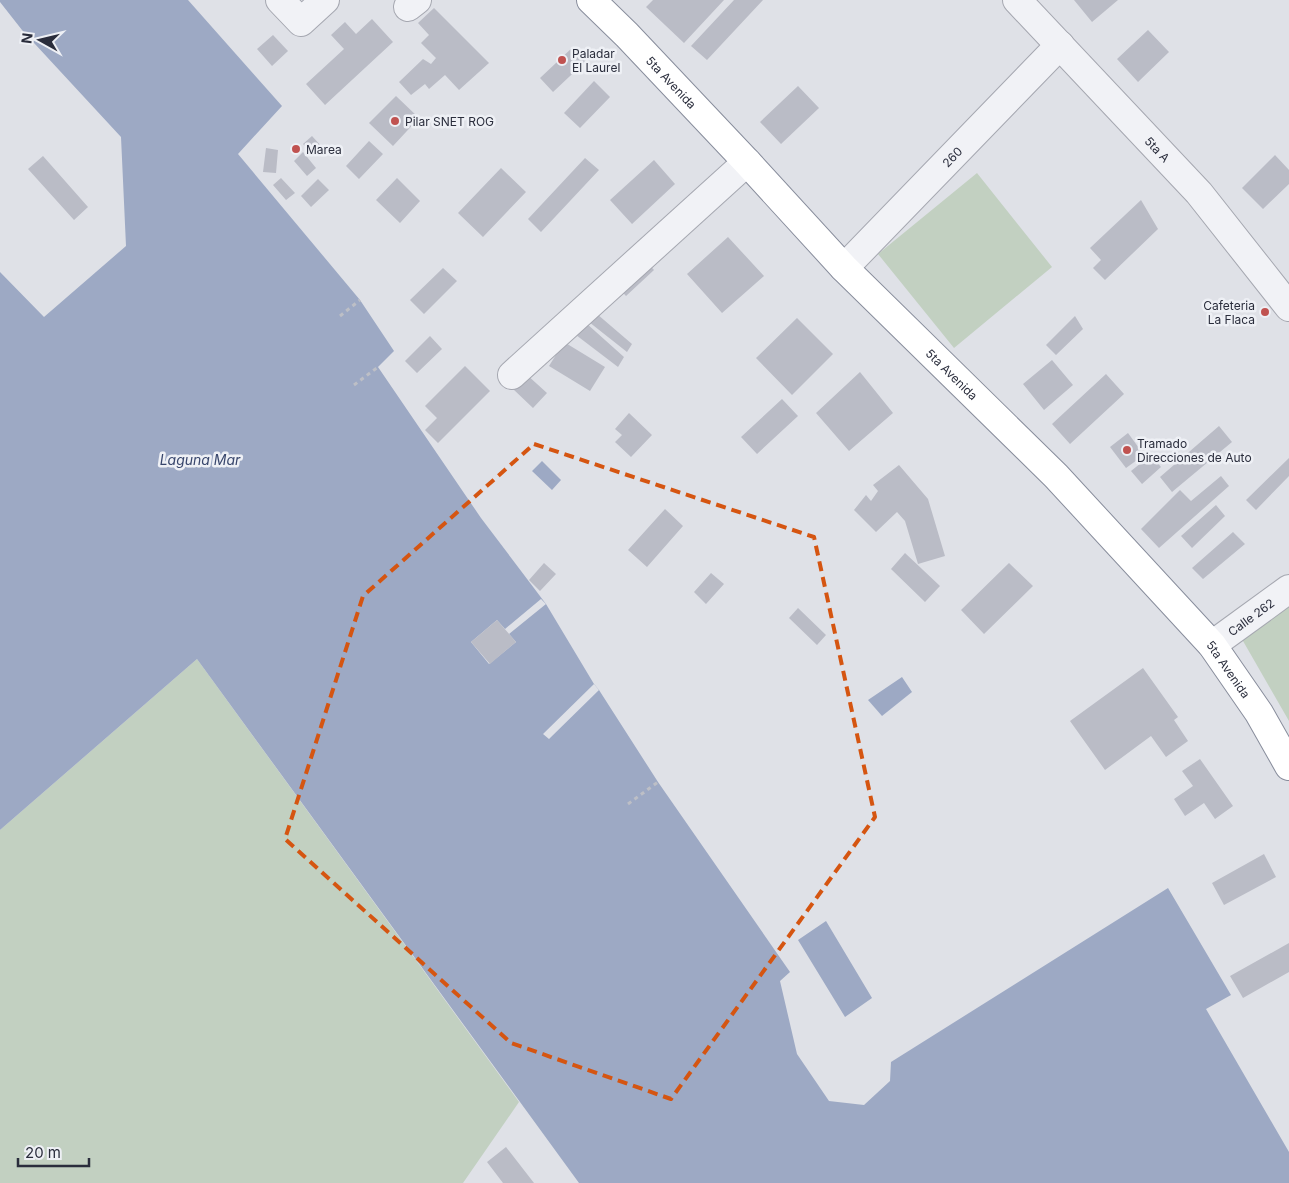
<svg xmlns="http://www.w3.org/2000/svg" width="1289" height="1183" font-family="Inter,sans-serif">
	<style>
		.green { fill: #c2d0c1 }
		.water { fill: #9da9c4 }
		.pier { fill: #dfe1e7 }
		.building { fill: #babcc6 }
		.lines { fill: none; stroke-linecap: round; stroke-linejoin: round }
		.minor-casing { stroke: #a5a7b0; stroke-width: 30 }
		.highway-casing { stroke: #888d9c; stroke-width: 30 }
		.path { stroke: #bdbfc6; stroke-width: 3; stroke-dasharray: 4 4; stroke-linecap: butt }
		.minor { stroke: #f1f2f6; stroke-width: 28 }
		.highway { stroke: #fff; stroke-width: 28 }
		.marked { fill: none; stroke: #d55511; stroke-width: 4; stroke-dasharray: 10 6; stroke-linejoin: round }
		.poi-dot { fill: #c05250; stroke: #eef0f5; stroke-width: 2 }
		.labels { text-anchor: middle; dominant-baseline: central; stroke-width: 5; stroke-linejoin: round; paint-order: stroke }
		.poi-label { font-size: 12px; fill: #2a2d3c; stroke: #eef0f5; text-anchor: start }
		.street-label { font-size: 12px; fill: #2a2d3c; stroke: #eef0f5 }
		.water-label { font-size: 14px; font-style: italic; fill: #38466c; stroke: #eef0f5 }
	</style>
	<rect width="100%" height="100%" fill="#dfe1e7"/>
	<!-- green -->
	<path class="green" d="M977,173L1052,267L954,348L878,254Z
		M1289,599V721L1239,634Z
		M197,659L519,1102L463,1183H0V830Z"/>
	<!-- water -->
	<path class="water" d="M0,0H188L282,106L238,154L360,300L394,351L378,367L481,518L546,604L594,684L599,690L658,782L790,972L780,981L797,1054L829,1101L864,1105L890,1081L891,1062L1168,888L1231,995L1206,1009L1289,1152V1183H579L197,659L0,830V272L44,317L126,246L121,137L22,30L0,2Z
		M542,461L561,480L552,490L532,471Z
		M902,677L912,692L882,716L868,700Z
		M826,921L872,998L845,1017L798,940Z"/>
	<!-- pier -->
	<path class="pier" d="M541,599L546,604L509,634L516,642L489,664L471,642L497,620L505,629Z
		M594,684L599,690L549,739L543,734Z"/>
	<!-- building -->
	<path class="building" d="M653,0H724L684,43L646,7Z
		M734,0H763L707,60L691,46Z
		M1074,0H1118L1092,22Z
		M434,8L489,63L459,90L445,75L429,89L425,84L411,95L399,82L423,59L431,64L436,58L421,43L429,35L418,23Z
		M372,19L393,42L325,105L306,84L344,49L331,35L345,22L356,34Z
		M1148,30L1169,52L1138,82L1117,59Z
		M273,35L288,51L272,66L257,49Z
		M573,47L586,61L553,92L540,78Z
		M594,81L610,97L580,128L564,113Z
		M798,86L819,108L781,144L760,122Z
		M396,96L419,118L393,146L369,123Z
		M312,136L323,148L315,156L303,144Z
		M369,141L383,154L359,179L346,166Z
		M266,148L278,150L276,173L263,172Z
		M303,152L316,168L307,176L294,161Z
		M1275,155L1289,170V184L1263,209L1242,188Z
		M43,156L88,207L74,220L28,169Z
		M585,158L599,170L541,232L528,219Z
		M654,160L675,184L632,224L610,200Z
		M501,168L526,192L483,237L458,213Z
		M281,178L295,193L286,200L273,185Z
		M397,178L420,201L400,223L376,200Z
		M318,179L329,190L311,207L301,196Z
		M1141,200L1158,229L1105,280L1093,268L1101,260L1090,248Z
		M728,237L764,276L722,313L687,274Z
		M643,258L654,270L626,296L615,284Z
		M443,268L457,281L424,314L410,300Z
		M597,314L632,344L627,352L589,322Z
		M1075,316L1083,329L1056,355L1046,345Z
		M797,318L833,354L792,395L756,358Z
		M586,323L624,357L618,367L576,335Z
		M430,336L442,349L417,373L405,361Z
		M564,342L605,367L590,391L549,366Z
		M1052,360L1073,385L1044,410L1023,384Z
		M465,366L490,391L438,443L425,430L437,418L425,406Z
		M860,372L893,413L849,451L816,413Z
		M526,374L547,393L533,408L513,389Z
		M1106,374L1124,394L1070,444L1052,424Z
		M782,399L798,416L757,454L741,437Z
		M629,413L652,435L631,457L615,442L622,435L615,429Z
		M1219,426L1232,442L1172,492L1160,477Z
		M1128,433L1144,455L1126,468L1110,447Z
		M1151,455L1161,467L1142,484L1131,471Z
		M1289,458V476L1256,510L1246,500Z
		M899,465L928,499L945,556L918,564L905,521L897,512L876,532L854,510L866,495L871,501L878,491L873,485Z
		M1221,476L1229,486L1159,548L1141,529L1180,490L1191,501Z
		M1216,505L1225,516L1192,548L1181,536Z
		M665,509L683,526L647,567L628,550Z
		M1233,532L1245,544L1203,579L1192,568Z
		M905,553L940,586L925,602L891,569Z
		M544,563L556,574L540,591L529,580Z
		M1009,563L1033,586L984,634L961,610Z
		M711,573L724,584L706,604L694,592Z
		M798,608L826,635L817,645L789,618Z
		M497,620L516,642L490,664L471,642Z
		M1143,668L1178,717L1174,720L1188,741L1166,757L1151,736L1105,770L1070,721Z
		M1200,759L1233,806L1215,819L1204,803L1185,816L1174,799L1193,786L1182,771Z
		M1264,854L1276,877L1224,905L1212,883Z
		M1289,943V972L1243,998L1230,976Z
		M506,1147L534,1183H503L487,1162Z"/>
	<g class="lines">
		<!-- minor casing -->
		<g class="minor-casing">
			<g id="minor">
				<path d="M280,0L301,22L325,0"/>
				<path id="s1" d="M1017,0L1199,193L1289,307"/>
				<path d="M408,7L417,0"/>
				<path id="s2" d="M844,268L1060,45"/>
				<path d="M512,375L747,162"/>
				<path id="s3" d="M1212,645L1289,589"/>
			</g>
		</g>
		<!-- highway casing -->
		<g class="highway-casing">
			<g id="highway">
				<path id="s4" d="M591,0L627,35L747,162L844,268L1056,476L1212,645L1259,713L1289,766"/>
			</g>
		</g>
		<!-- path -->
		<path class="path" d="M340,316L360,300
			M354,385L378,367
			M628,804L658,782"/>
		<!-- minor -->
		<use href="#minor" class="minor"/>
		<!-- highway -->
		<use href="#highway" class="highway"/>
	</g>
	<!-- marked area -->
	<path class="marked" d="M534,444L814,537L875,817L671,1099L511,1043L285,839L363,596Z"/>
	<!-- markers -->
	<g class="poi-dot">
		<circle cx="562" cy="60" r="5"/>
		<circle cx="395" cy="121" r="5"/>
		<circle cx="296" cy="149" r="5"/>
		<circle cx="1265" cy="312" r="5"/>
		<circle cx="1127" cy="450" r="5"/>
	</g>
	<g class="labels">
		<!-- poi labels -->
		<g class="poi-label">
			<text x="572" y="53">Paladar<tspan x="572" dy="14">El Laurel</tspan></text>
			<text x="405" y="121">Pilar SNET ROG</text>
			<text x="306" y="149">Marea</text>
			<text x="1255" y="305" text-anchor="end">Cafeteria<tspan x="1255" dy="14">La Flaca</tspan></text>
			<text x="1137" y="443">Tramado<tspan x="1137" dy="14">Direcciones de Auto</tspan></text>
		</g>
		<!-- street labels -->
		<g class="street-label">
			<text stroke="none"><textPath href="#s4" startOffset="115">5ta Avenida</textPath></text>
			<text stroke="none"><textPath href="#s1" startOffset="205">5ta A</textPath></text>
			<text stroke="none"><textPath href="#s2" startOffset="155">260</textPath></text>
			<text stroke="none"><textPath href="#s4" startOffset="520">5ta Avenida</textPath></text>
			<text stroke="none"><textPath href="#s3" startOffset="48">Calle 262</textPath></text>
			<text stroke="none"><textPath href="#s4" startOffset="925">5ta Avenida</textPath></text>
		</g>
		<!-- water labels -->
		<g class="water-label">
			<text x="200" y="459">Laguna Mar</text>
		</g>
	</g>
	<!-- north arrow -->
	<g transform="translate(40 40) rotate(278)" stroke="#eef0f5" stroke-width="4" paint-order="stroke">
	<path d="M0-4L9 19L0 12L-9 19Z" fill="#2a2d3c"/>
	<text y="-8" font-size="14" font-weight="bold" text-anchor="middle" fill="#2a2d3c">N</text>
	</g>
	<!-- scale -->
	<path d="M18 1158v8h71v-8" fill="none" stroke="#2a2d3c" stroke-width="2.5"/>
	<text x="25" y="1158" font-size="15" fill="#2a2d3c" stroke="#eef0f5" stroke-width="4" paint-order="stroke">20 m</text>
</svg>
